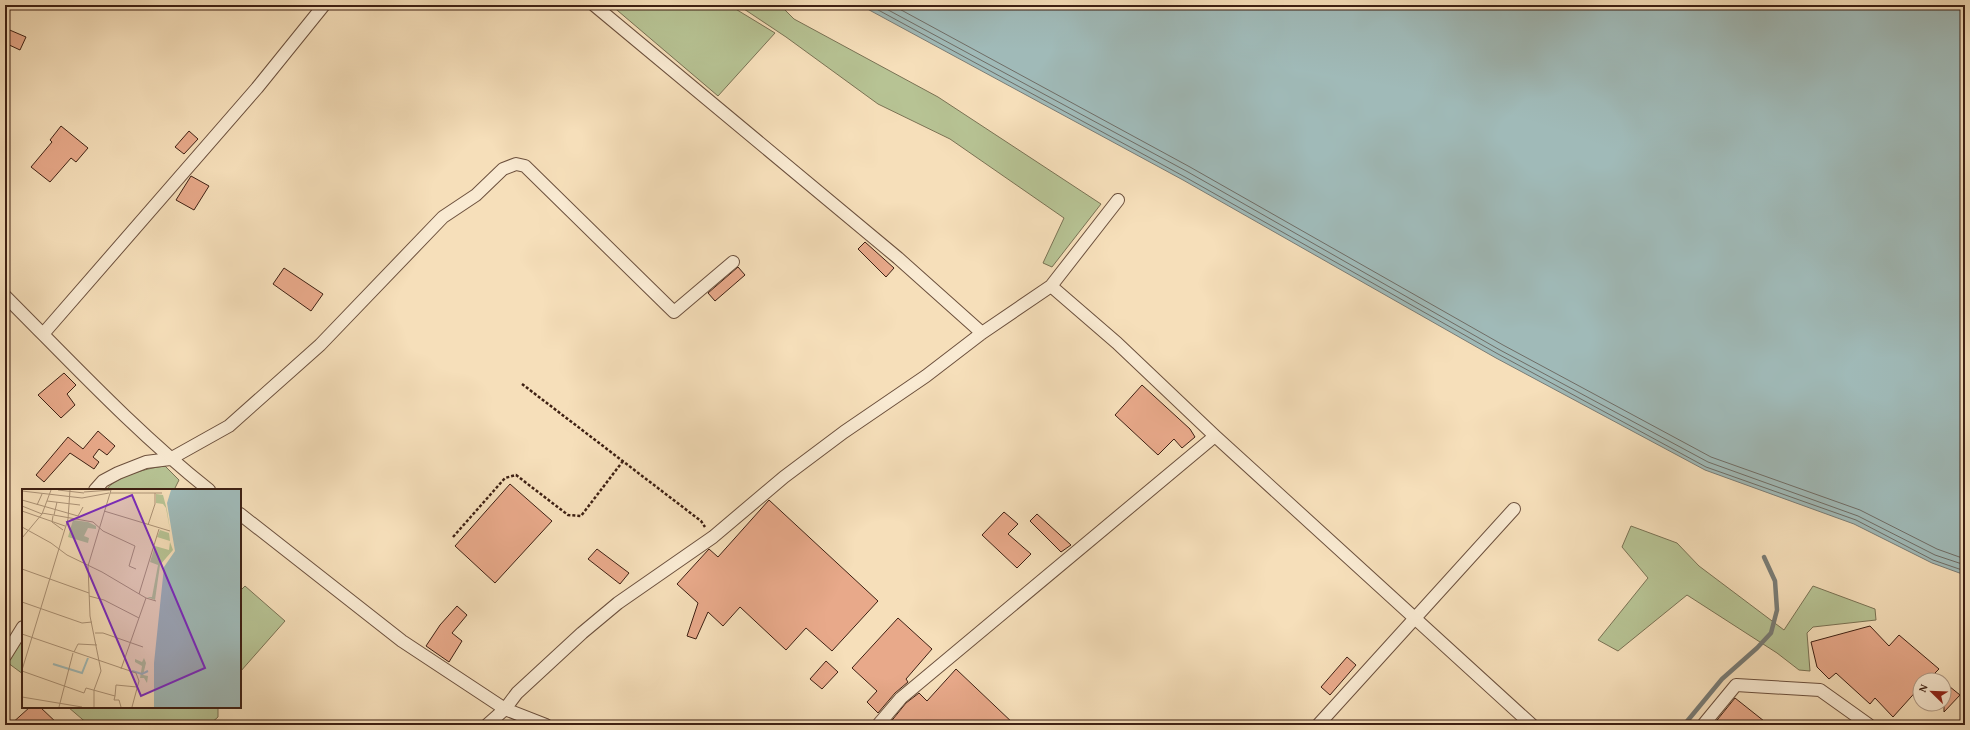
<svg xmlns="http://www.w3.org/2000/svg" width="1970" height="730" font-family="'Gentium Book Plus',serif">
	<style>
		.green { fill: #b7c394; stroke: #7a7254 }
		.water { fill: #a0bab8; stroke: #797c76 }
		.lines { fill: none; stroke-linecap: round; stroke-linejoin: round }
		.shore { stroke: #6f6d66; stroke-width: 1 }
		.stream { stroke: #797c76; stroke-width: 4.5 }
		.building { fill: #e8a98a; stroke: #3e2013 }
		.street-casing { stroke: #6c503d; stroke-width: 14 }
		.path { stroke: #3e2013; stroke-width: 2.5; stroke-dasharray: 3 2; stroke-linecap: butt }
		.street { stroke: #f9ead2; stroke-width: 12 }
		.inset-river { fill: none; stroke: #a0bab8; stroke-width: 2 }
		.inset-road { fill: none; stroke: #ac9377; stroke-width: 1 }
		.view { fill: #7b2cbf; fill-opacity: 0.15; stroke: #7b2cbf; stroke-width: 2 }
		.inset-edge { fill: none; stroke: #3e2013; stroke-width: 2 }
	</style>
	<rect width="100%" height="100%" fill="#f6dfba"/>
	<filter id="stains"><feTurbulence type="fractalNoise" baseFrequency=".005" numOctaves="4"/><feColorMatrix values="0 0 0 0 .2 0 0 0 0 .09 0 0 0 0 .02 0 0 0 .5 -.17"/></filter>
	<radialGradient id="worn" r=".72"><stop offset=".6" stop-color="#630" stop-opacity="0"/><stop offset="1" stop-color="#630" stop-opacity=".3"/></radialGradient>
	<!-- green -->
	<path class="green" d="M611,5H729L775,33L718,96Z
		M738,5H780L794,19L938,97L1101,204L1052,267L1043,263L1064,218L950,139L878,104L786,37Z
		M165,466L179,480L174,490H106C116,476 148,468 165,466Z
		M1631,526L1677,543L1699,566L1784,630L1813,586L1875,609L1876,620L1813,627L1807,633L1810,671L1799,670L1777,653L1687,595L1618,651L1598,640L1648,578L1622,547Z
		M245,586L285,621L240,672V591Z
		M23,639V674L8,663Z
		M68,707H218V717L209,725H89Z"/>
	<!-- water -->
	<path class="water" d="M860,5H1965V575L1932,563L1854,524L1705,470L1496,358L1183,180Z"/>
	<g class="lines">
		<!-- shore -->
		<path class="shore" d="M869,5L1185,177L1498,354L1706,467L1856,520L1933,560L1965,571
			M879,5L1188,172L1500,350L1708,462L1858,516L1935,555L1965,565
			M892,5L1190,167L1503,345L1711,457L1860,510L1937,549L1965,559"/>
		<!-- stream -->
		<path class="stream" d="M1684,725L1722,679L1757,648L1771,633L1777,610L1775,581L1764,557"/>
	</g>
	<!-- building -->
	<path class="building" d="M5,28L26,37L20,50L5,43Z
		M61,126L88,148L76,162L71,158L50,182L31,167L52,142L50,140Z
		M189,131L198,139L184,154L175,147Z
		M191,176L209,186L194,210L176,200Z
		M865,242L894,268L886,277L858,249Z
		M738,267L745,275L715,301L708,293Z
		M284,268L323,294L311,311L273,284Z
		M64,373L76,385L67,394L75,405L61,418L38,395Z
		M1142,385L1190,429L1195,437L1182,448L1174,439L1158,455L1115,415Z
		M98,431L115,446L107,455L99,449L93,457L99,462L94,469L70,453L44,482L36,475L68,437L83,449Z
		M510,484L552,521L495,583L455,546Z
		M769,500L878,601L832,651L806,628L786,650L740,607L723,626L708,612L696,639L687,636L698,603L677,584L709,549L718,557Z
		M1004,512L1018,524L1008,534L1031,554L1017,568L982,535Z
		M1037,514L1071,545L1061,552L1030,521Z
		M597,549L629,573L620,584L588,559Z
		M457,606L467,615L452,633L462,641L449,662L426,646L440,625Z
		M898,618L932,649L906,679L908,682L895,693L878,713L867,702L877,691L852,668Z
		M1870,626L1889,646L1899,635L1939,669L1935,673L1942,680H1920V687L1893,717L1875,698L1870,704L1836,673L1829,679L1817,667L1811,642Z
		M1347,657L1356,665L1330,695L1321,687Z
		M826,661L838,672L822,689L810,679Z
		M956,669L1015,725H890L889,724L906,703L919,693L927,701Z
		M1944,682L1960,695L1944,712Z
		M1735,698L1769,725H1713Z
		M30,707H40L59,725H10Z"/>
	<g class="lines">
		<!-- street casing -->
		<g class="street-casing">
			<path id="street" d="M594,5L898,258L982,333
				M1051,286L1117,343L1215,436L1532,725
				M5,296C72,363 136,432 209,490
				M43,334L257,88L324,5
				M95,490L103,481L118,473L146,462L170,459L229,426L320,345L443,217L476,195L503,169L516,164L525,166L674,312L733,262
				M240,514L402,641L505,709L546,725
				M5,656L23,627
				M487,725L505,709L517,693L582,633L618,603L713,537L784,477L844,432L926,376L982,333L1051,286L1118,200
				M878,725L901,698L1215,436
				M1318,725L1514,509
				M1703,725L1736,685L1820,690L1869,725"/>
		</g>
		<!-- path -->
		<path class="path" d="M522,384L701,521L705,527
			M453,537L505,478L516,475L568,515L581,516L623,461"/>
		<!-- street -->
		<use href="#street" class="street"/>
	</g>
	<!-- overview -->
	<g transform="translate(22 489)">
		<rect width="219" height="219" fill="#f6dfba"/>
		<path d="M134,5L141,6L145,21L148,41L144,19L141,15L134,14ZM51,31L66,33L74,37V40L66,39L62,47L67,49L66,54L46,48ZM138,41L147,44L148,52L135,48ZM148,53L151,61L138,76L133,111L125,108H130L136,76L128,73L133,57L147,61ZM122,169L124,174L121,186L126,187L125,194L122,189H118L120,177L113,173V170L120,173Z" fill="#b7c394"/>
		<path d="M149,1H219V218H132V174L142,78L153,62L145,14Z" fill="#a0bab8"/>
		<path class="inset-river" d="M31,175L60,184L66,169M110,182L120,185L126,182"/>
		<path class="inset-road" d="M36,1L62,4M0,2L60,9L87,4M62,3L89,1M88,4H140M0,11L56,27L61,18M25,12L58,16M15,16L20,5M0,17L20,25M0,22L43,37M82,22L148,42M20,24L71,33L81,42L113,57L107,77L114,80M32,26L35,13M31,27L30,33L41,41M126,36L133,15V4M0,38L29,54L45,66L80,83L124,109L134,112M0,49L20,25L29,1M0,80L67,104M117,105L137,40M67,107L82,111L117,129M0,113L60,134L70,133M73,144H81L121,158M0,145L114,184L117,192L110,218M52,163L56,155L75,156M99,180L124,109M0,181L46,30L48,1M0,182L62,204L64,199L93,207L94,196L115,198M93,207L92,211H97L99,218M0,208L60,218M37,218L51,164M72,218V201L79,182L68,127L66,77L89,1"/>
		<path class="view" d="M110,6L183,179L119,207L45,33Z"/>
		<rect width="219" height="219" class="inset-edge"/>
	</g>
	<!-- margin -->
	<rect width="1970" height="730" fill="none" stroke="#f6dfba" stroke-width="20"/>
	<rect x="6" y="6" width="1958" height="718" fill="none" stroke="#3e2013" stroke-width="2"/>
	<rect x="10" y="10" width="1950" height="710" fill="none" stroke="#3e2013"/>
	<!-- north arrow -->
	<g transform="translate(1932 692) rotate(293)"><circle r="19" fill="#f9ead2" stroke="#ae9986"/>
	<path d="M0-3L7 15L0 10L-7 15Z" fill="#8f2418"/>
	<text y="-6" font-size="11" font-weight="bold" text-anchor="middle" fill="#3e2013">N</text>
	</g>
	<rect width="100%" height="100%" filter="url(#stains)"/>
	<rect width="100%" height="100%" fill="url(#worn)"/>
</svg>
